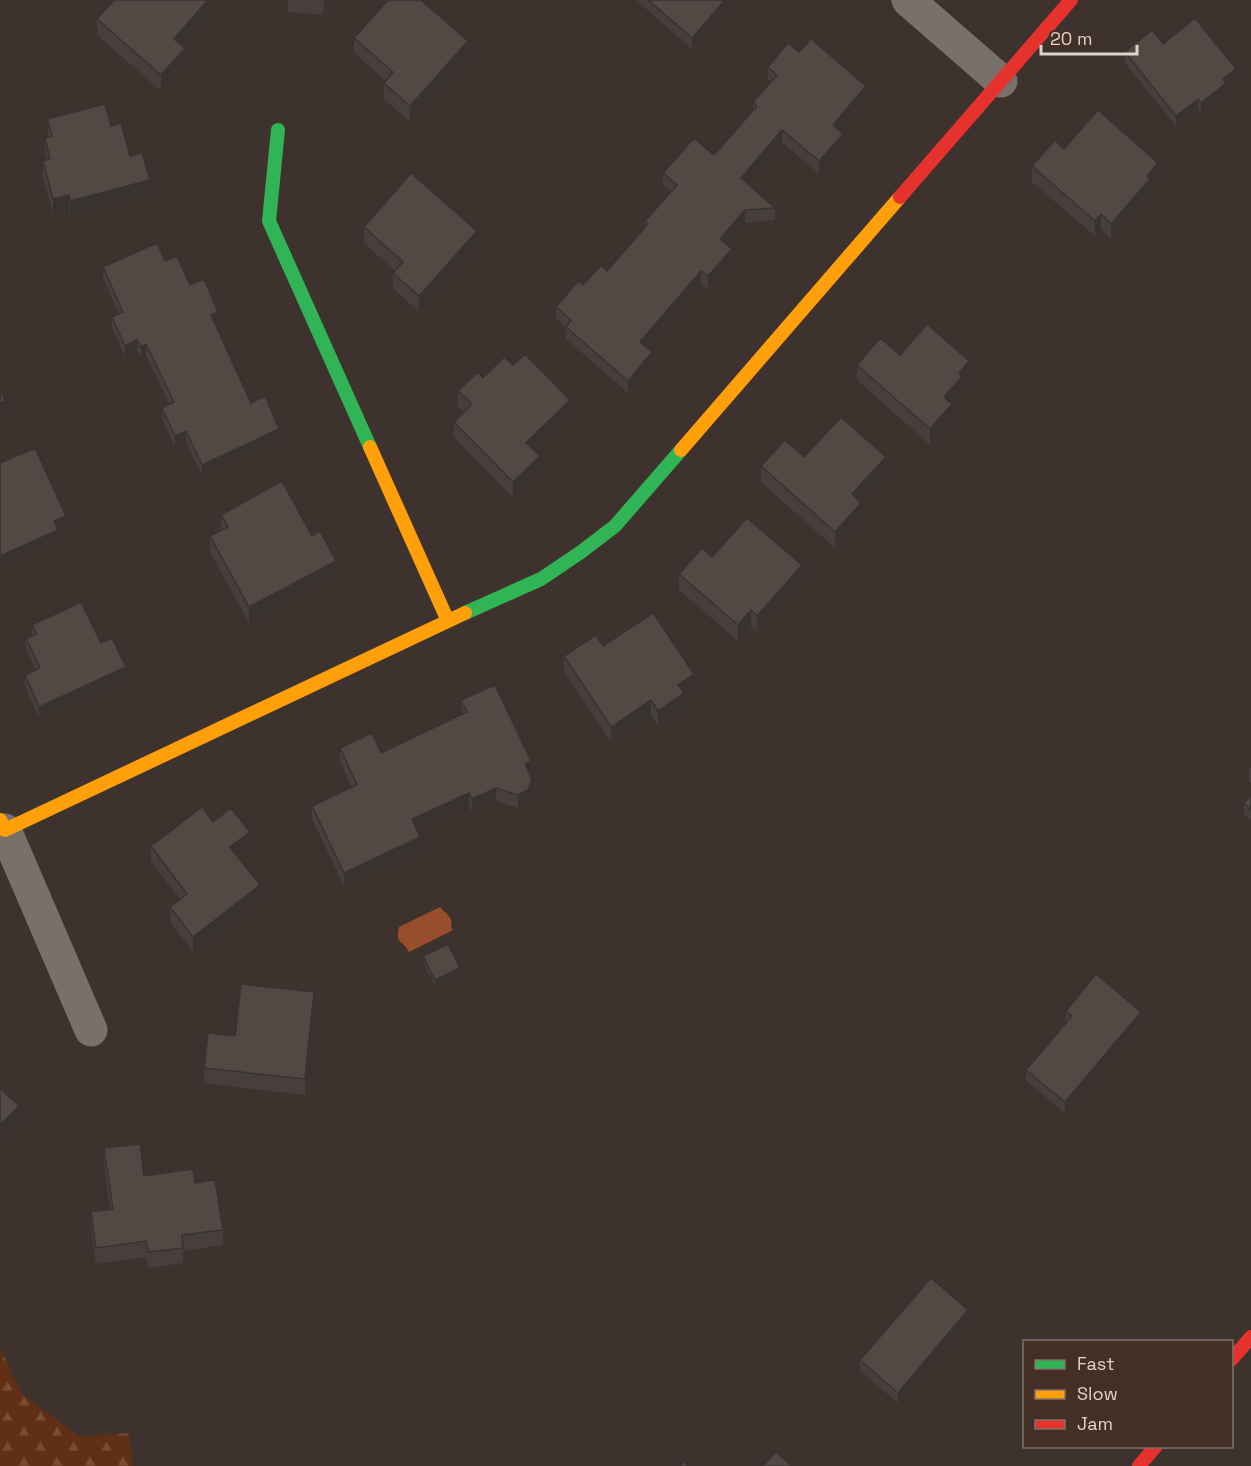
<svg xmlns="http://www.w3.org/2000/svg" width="1251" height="1466" font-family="'Space Grotesk',sans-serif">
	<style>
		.forest { fill: url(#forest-firs) }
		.water { fill: #984e2a }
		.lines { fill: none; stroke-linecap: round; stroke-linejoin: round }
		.street { stroke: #79706c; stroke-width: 33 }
		.fast { stroke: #30b455; stroke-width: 14 }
		.slow { stroke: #ff9f0a; stroke-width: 14 }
		.jam { stroke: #e5322d; stroke-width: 14 }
		.wall { fill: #473f3b }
		.shaded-wall { fill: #393330 }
		.building { fill: #524945; stroke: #393330; stroke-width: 1.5 }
	</style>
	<defs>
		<pattern id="forest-firs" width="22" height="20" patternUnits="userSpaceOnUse" patternTransform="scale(1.5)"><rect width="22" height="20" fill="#602f15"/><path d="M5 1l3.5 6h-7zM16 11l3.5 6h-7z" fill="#764c36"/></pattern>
	</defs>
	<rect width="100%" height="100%" fill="#3d322d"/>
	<!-- forest -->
	<path class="forest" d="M0,1347L21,1393L80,1437L129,1433L133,1466H0Z"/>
	<!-- water -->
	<path class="water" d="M440,907C446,914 454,917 451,928L453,930L409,952C403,939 395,946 399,927Z"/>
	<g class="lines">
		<!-- street -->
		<path class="street" d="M908,0L1001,81
			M5,830L91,1030"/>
		<!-- fast -->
		<path class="fast" d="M278,130L269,221L370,447
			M465,613L541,579L581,552L615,526L681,450"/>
		<!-- slow -->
		<path class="slow" d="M370,447L448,621
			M681,450L900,197
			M0,820L5,830L465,613"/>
		<!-- jam -->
		<path class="jam" d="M900,197L1071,0
			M1232,1359L1251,1337
			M1139,1466L1156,1446"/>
	</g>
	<!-- wall -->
	<path class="wall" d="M112,0H207V16L182,45L185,64L161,91L97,35V19L112,2Z
		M288,0H324L323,15L288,12Z
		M636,0H728V7L692,49Z
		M354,38L468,57L410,122L384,99V83L386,81L354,53Z
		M1163,44L1236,79L1226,87V93L1201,113L1198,109L1176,126L1125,63V52Z
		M799,52L866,99L839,130L843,146L819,174L782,142L747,184L775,208V220L745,223L726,244L732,261L708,289L701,283L646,348L652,365L628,393L566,339V327L556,319V307L583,285L607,271L645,227V221L671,192L663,185V173L714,155L753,110V102L771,82L768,79V67Z
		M47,119L111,126L130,156L150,196L70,217L69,211L53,214L43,177V161L46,160L45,154V138L48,137Z
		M1064,149L1158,178L1150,188V194L1111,239L1101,229L1095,236L1032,182V166Z
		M364,227L477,246L419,312L393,288V273L395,271L364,243Z
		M165,261L190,285L218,323L215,324L251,403L279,440L202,475L186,442L175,447L162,418V408L169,404L146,355L141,357L137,351L125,356L112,328V317L119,314L103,278V267Z
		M900,355L969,376L962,385V392L952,404V420L930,445L857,380V365Z
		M513,365L570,415L534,450L540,471L513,498L454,437V422L464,412L458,407V391L483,378Z
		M804,457L886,472L859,501L861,519L835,548L761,482V466Z
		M221,515L312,536L336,576L249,623L210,552V536L221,530Z
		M712,557L802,581L757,631L751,626L738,641L679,590V574Z
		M32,625L101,643L126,678L39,718L25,686V675L36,670L26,649V638L32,636Z
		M603,646L694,690L684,697V709L658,726L651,715L611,742L564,671V656Z
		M461,700L531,774L530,775L532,792L528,803L518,808L496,801L472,812L469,806L417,830L420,850L344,886L312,819V806L352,788L340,761V748L381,753L462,715Z
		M1251,767V783L1249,781V770Z
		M1251,795V820L1244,814V803Z
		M213,822L250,847L238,857L260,901L193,952L170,922V907L180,899L151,862V846Z
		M423,956L460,973L435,986L423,961Z
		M314,1008L305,1095L204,1083V1068L235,1036Z
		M1066,1011L1141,1022L1065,1113L1026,1081V1070L1066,1022Z
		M104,1148L144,1176L195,1183L223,1230V1245L183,1251V1263L148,1268L146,1257L96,1264L91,1227V1212L110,1209L104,1164Z
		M968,1321L898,1403L860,1371V1360Z"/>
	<!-- shaded-wall -->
	<path class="shaded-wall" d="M725,0H728V7L692,49V38Z
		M207,1V16L174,54V39Z
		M468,41V57L410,122V106Z
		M185,48V64L161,91V75Z
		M1236,69V79L1226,87V93L1201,113V103L1223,79Z
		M866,86V99L833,137V125Z
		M1198,99V109L1176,126V116Z
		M782,130V142L741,191V178Z
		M843,134V146L819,174V161Z
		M1158,163V178L1150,188V194L1111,239V224L1147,176Z
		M150,180V196L70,217V201Z
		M69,195V211L53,214V199Z
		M745,210V223L720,251V239Z
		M1101,214V229L1095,236V221Z
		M477,231V246L419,312V296Z
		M732,249V261L708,289V276Z
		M701,271V283L640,355V342Z
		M218,312V323L211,326V315Z
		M137,340V351L125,356V346Z
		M146,344V355L141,357V347Z
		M652,352V365L628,393V381Z
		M969,361V376L962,385V392L944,413V397L959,373Z
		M570,400V415L526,458V443Z
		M5,401V412L0,414V403Z
		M952,404V420L930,445V429Z
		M279,429V440L202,475V465Z
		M186,431V442L175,447V436Z
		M540,456V471L513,498V482Z
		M886,457V472L852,510V494Z
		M861,503V519L835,548V532Z
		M66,516V526L54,531V521Z
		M58,530V541L0,567V556Z
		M336,561V576L249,623V607Z
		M802,565V581L757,631V616Z
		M751,610V626L738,641V625Z
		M126,667V678L39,718V707Z
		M694,674V690L684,697V709L658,726V711L678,685Z
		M651,700V715L611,742V727Z
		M531,761V774L525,777V764Z
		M532,779V792L528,803L518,808V795Z
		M496,788V801L472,812V799Z
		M469,793V806L412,832V819Z
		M250,832V847L230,862V847Z
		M420,837V850L344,886V873Z
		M260,885V901L193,952V937Z
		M460,968V973L435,986V980Z
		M314,992V1008L305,1095V1079Z
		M1141,1012V1022L1065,1113V1102Z
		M19,1106V1121L0,1140V1125Z
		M1,1153V1168L0,1170V1154Z
		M968,1310V1321L898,1403V1393Z"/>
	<!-- building -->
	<path class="building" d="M114,0H207V1L174,39L185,48L161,75L97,19Z
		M388,0H421L468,41L410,106L384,83L393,72L354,38Z
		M648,0H725L692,38Z
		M1195,18L1236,69L1223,79L1226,83L1201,103L1198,99L1176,116L1125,52L1152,30L1163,44Z
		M811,39L866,86L833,125L843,134L819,161L782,130L741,178L775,208L745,210L720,239L732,249L708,276L701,271L640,342L652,352L628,381L566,327L571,320L556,307L578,281L583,285L601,265L607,271L648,224L645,221L677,185L663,173L694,138L714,155L757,106L753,102L777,75L768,67L788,43L799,52Z
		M105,104L111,126L121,123L130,156L142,153L150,180L70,201L69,195L53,199L43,161L50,159L45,138L52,136L47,119Z
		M1098,110L1158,163L1147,176L1150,179L1111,224L1101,214L1095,221L1032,166L1055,140L1064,149Z
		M411,173L477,231L419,296L393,273L403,262L364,227Z
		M157,243L165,261L177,256L190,285L204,279L218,312L211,315L251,403L265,396L279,429L202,465L186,431L175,436L162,408L174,402L146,344L141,347L137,340L125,346L112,317L123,312L103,267Z
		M927,324L969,361L959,373L962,377L944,397L952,404L930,429L857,365L880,338L900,355Z
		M525,354L570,400L526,443L540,456L513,482L454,422L472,404L458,391L478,372L483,378L504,357L513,365Z
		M0,390L5,401L0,403Z
		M841,417L886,457L852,494L861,503L835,532L761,466L785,440L804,457Z
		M35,448L66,516L54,521L58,530L0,556V463Z
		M282,481L312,536L320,531L336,561L249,607L210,536L228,527L221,515Z
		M747,518L802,565L757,616L751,610L738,625L679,574L702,548L712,557Z
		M81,602L101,643L112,638L126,667L39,707L25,675L40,668L26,638L37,634L32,625Z
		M653,613L694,674L678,685L684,693L658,711L651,700L611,727L564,656L596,635L603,646Z
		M495,685L531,761L525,764L532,779L528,790L518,795L496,788L472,799L469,793L412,819L420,837L344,873L312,806L357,785L340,748L372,733L381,753L467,712L461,700Z
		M1251,795V810L1244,803Z
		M202,807L213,822L231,808L250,832L230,847L260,885L193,937L170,907L187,894L151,846Z
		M448,944L460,968L435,980L423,956Z
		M1096,974L1141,1012L1065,1102L1026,1070L1072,1016L1066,1011Z
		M241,984L314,992L305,1079L204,1068L208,1033L235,1036Z
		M0,1088L19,1106L0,1125Z
		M140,1144L144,1176L193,1169L195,1183L215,1180L223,1230L182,1235L183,1248L148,1252L146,1241L96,1248L91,1212L113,1209L104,1148Z
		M931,1278L968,1310L898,1393L860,1360Z
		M776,1452L792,1466H763Z
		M684,1461L689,1466H680Z"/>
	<!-- legend -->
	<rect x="1023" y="1340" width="210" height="108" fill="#442f26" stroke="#827068" stroke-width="1.5"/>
	<rect x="1035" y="1360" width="30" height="9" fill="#30b455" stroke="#827068" stroke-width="1.5"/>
	<text x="1077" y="1370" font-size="18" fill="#e0d2cc">Fast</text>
	<rect x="1035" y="1390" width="30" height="9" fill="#ff9f0a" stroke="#827068" stroke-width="1.5"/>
	<text x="1077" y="1400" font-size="18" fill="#e0d2cc">Slow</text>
	<rect x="1035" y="1420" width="30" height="9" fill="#e5322d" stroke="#827068" stroke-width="1.5"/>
	<text x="1077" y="1430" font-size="18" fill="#e0d2cc">Jam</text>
	<!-- scale -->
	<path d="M1041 45v9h96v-9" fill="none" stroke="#e0d2cc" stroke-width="3"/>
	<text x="1050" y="45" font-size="18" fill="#e0d2cc" stroke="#442f26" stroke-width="4.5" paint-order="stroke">20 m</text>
</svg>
